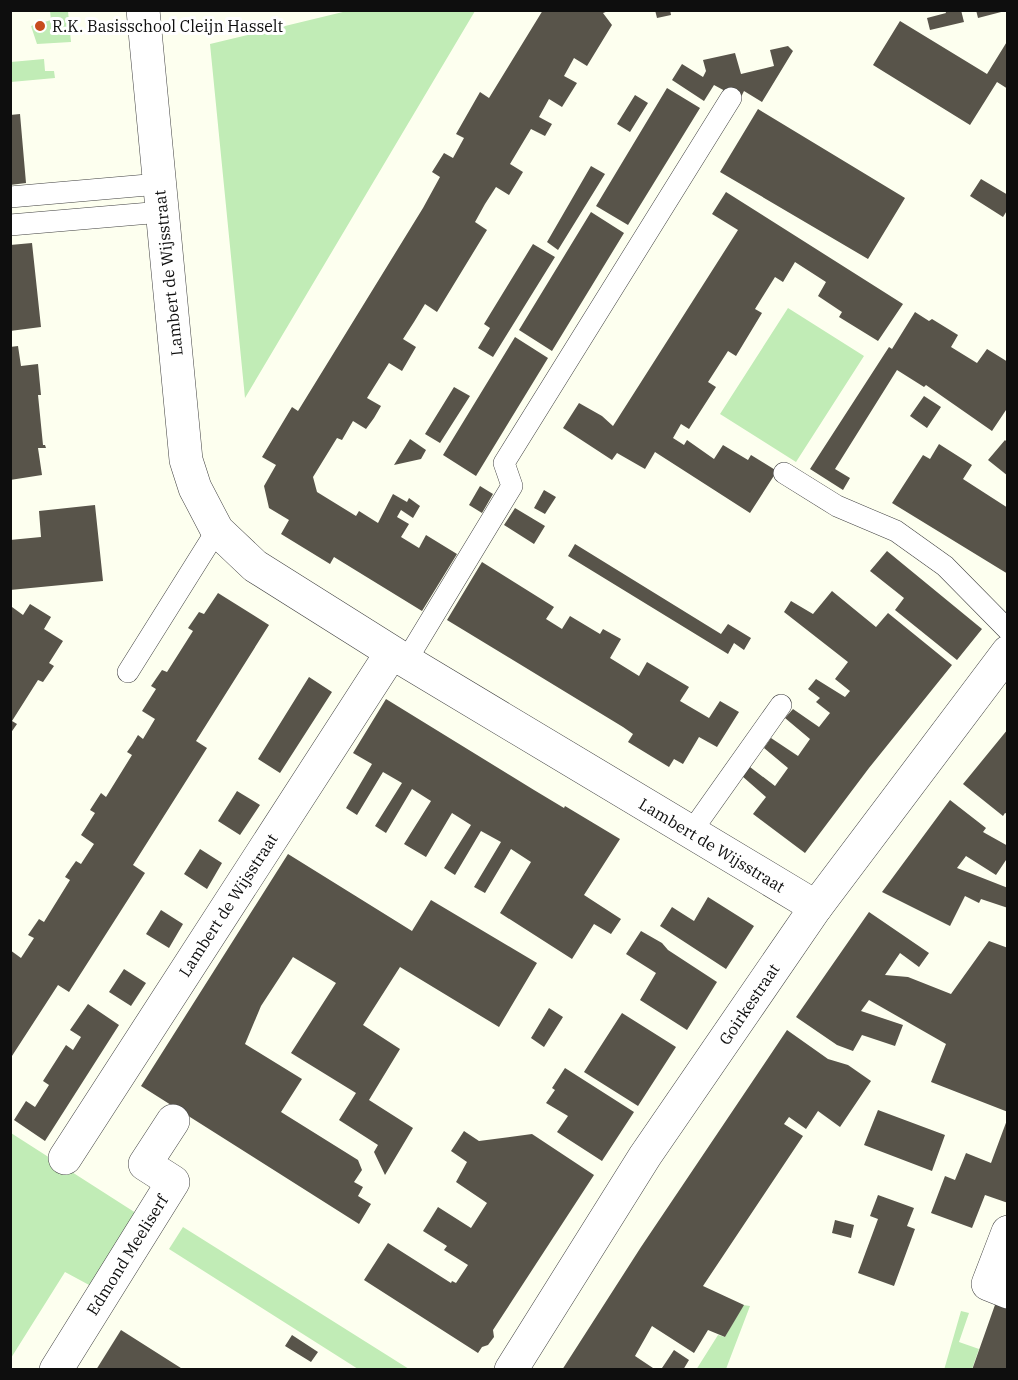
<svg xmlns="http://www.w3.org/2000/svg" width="1018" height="1380" font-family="'IBM Plex Serif',serif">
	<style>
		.green { fill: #c1ecb6 }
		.building { fill: #58544a }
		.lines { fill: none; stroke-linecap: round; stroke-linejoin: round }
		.service-casing { stroke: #414141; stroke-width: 22 }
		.minor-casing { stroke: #414141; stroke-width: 34 }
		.tertiary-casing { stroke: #414141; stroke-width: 34 }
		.service { stroke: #fff; stroke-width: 21 }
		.minor { stroke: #fff; stroke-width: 33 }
		.tertiary { stroke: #fff; stroke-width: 33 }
		.poi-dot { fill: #c74c1d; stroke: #fff; stroke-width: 2 }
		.labels { text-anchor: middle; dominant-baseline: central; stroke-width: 6; stroke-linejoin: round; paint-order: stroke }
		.poi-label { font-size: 16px; fill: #0e0e0e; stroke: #fff; text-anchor: start }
		.street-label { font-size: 16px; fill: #0e0e0e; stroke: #fff }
	</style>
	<rect width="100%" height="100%" fill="#fdffef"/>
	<!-- green -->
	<path class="green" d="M50,11H68L71,42L37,44L31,26L51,20Z
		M347,11H475L245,398L210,44Z
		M44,59L45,71H54L55,78L11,82V62Z
		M788,308L864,356L796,462L720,414Z
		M11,1133L139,1215L91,1286L65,1272L11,1358Z
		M183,1227L409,1369H358L169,1249Z
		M743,1305L750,1306L726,1369L696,1370L718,1335L725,1337Z
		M961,1311L969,1313L959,1342L979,1349L972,1369L944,1370Z"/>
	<!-- building -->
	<path class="building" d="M543,10H611L603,13L612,25L587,66L574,58L564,76L577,83L562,107L549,99L539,117L552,124L545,136L531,129L510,164L523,172L509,195L496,187L485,204L475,222L487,230L437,312L425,304L414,322L403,339L416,347L402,371L389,363L367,398L381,406L374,418L366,429L353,421L342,440L337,438L313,477L317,492L356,516L359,511L378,523L393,494L407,502L409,498L420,506L413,518L401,510L397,517L409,524L401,537L419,548L426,535L457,554L422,611L334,557L330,564L281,534L289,520L269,508L264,486L276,465L262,457L292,407L298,411L423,208L440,177L432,172L444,153L453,158L464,138L456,134L480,92L489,98Z
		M655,10H670L671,15L657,18Z
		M945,10H961L964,22L930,30L927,18L946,13Z
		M976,10H1004L1005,11L978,18Z
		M900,21L987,74L1008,40V89L997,82L970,125L873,65Z
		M788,46L793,51L762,102L744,91L740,99L714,85L704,101L672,80L682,64L703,77L706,71L703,60L735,53L741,74L774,66L770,50Z
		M667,88L700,108L628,225L596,206Z
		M635,95L648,103L630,132L617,124Z
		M758,109L905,198L868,259L720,172Z
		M20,114L26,183L10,185V115Z
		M591,166L605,174L558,250L547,242Z
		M981,179L1008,195V209L1003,217L970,196Z
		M726,192L903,304L878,341L839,317L842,312L818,296L826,282L795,262L783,282L775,277L755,309L762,313L736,356L728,351L708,382L716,387L689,429L681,424L673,438L684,445L687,440L714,459L723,445L748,460L751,455L777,471L750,513L655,452L645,469L617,453L612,460L563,428L579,403L602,416L613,426L738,230L712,214Z
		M591,212L624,233L552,351L519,330Z
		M32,243L41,327L10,331V245Z
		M533,244L555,257L493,357L478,348L490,328L484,324Z
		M915,312L929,321L932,319L958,335L951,347L977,363L987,349L1008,362V407L992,431L926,385L924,387L897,370L835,469L850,478L843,490L810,469L889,347L892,349Z
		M515,337L548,358L476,476L443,455Z
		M18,346L21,366L38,364L41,395H38L43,445H45L46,448H38L42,475L10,480V347Z
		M454,387L470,396L440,443L425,434Z
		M924,396L941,407L927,428L910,416Z
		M410,439L426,450L421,459L394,465Z
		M1005,440L1008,443V476L988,460Z
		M939,444L972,465L963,479L1008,508V574L892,503L923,455L930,459Z
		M480,486L493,494L482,513L469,505Z
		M544,490L556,497L545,514L534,508Z
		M95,505L103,581L10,590V540L41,537L39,511Z
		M515,508L545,526L534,544L504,525Z
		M575,544L721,634L728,624L751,638L744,650L734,643L728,654L568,556Z
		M887,551L982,629L957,660L895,610L904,598L870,571Z
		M482,562L554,607L546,619L562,629L570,616L600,634L603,629L621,639L610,658L639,676L647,662L689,687L680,701L709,718L720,701L739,712L717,747L699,737L683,764L674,759L669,767L628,742L633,734L623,727L447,620Z
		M832,591L876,627L888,613L952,665L869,768L805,853L753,814L766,797L742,776L750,767L775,786L788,768L764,748L771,738L798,756L810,739L785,718L793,709L819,727L830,713L816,702L820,698L808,689L816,679L845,697L850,691L835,679L848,662L784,612L791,601L813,614Z
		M218,593L269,625L196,741L207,748L133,865L145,873L69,992L58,985L10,1059V950L21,958L34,938L28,935L39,919L44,922L70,880L65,877L71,868L76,861L81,864L94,844L81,835L95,813L90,810L101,793L106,797L132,755L127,752L132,745L138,735L143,739L155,719L142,711L156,689L151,686L162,670L167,672L193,631L188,628L199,612L204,614Z
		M30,604L51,617L44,629L63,641L49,663L54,666L43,682L38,680L12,721L17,724L10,734V609L12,607L23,615Z
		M309,677L332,692L280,773L258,759Z
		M386,699L534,790L564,808L565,806L620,839L584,895L621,919L611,934L594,924L572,959L500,913L531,862L511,849L485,893L474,887L501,842L481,831L455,875L444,868L471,825L452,813L426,857L404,844L431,801L412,789L386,833L375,826L402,783L383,772L357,815L346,808L372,764L353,753Z
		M1008,729V814L1005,813L1003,816L963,784Z
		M237,791L260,805L240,835L218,821Z
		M950,800L986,828L983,832L1008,846V857L996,875L966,856L957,868L1008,888V908L981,899L979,903L965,896L950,926L882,892Z
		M200,849L222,863L207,889L184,874Z
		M288,854L412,931L431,900L537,963L499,1027L400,967L363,1025L400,1049L369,1100L413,1128L385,1175L374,1152L378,1145L339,1120L356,1093L291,1053L336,983L293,957L261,1006L245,1044L302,1079L281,1112L358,1160L362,1170L354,1182L363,1187L358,1196L371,1204L359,1224L141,1086Z
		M708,897L754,926L726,969L660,926L672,907L694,921Z
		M161,910L183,924L169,948L146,934Z
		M869,912L929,953L919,967L900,953L885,975L908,977L951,994L989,941L1008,948V1112L931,1082L946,1044L869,1000L861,1011L903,1025L895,1046L862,1035L853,1051L837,1045L796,1017Z
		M641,931L662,943L668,950L717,982L687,1030L640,1000L656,973L626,954Z
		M124,969L146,983L131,1006L109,992Z
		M88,1004L119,1025L45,1141L14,1120L26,1101L35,1107L49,1085L43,1081L66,1045L73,1050L81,1037L70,1030Z
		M549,1008L563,1017L544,1047L531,1038Z
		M622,1013L676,1047L638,1106L584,1072Z
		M787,1030L828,1059L848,1065L871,1081L840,1127L818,1111L806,1129L789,1117L784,1124L803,1136L703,1286L744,1305L725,1337L708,1330L694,1353L652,1326L635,1356L656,1370H562L641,1247Z
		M565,1068L634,1112L602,1161L557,1132L568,1116L546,1103L555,1090L552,1088Z
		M878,1110L945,1135L932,1171L864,1145Z
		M1007,1120L1008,1203L985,1195L972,1228L931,1213L945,1176L955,1180L966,1153L991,1163Z
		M464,1131L479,1141L532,1134L594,1175L493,1330L494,1337L488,1345L482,1347L478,1353L364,1280L388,1243L451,1283L452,1281L456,1283L468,1265L444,1250L447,1246L423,1231L438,1207L471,1228L487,1203L456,1182L467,1162L451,1151Z
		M878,1195L914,1208L907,1226L915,1229L894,1286L858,1273L878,1219L870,1216Z
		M835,1220L854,1225L851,1238L832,1233Z
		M996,1302L1008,1306V1370H972Z
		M121,1330L184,1370H96Z
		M292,1335L318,1352L311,1362L285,1346Z
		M674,1350L689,1360L683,1370L662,1368Z"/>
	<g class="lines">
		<!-- service casing -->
		<g class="service-casing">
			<path id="service" d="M10,197L159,184
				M10,225L162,212
				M784,473L837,506L896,531L945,566L1008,630
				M406,661L512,486L504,463L731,98
				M128,672L217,530
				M691,832L781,705"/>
		</g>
		<!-- minor casing -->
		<g class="minor-casing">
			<path id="minor" d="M143,10L186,460L195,488L217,530L255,566L406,661L816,907
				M65,1158L392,652
				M1008,1232L988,1284L1008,1292
				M56,1370L173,1182L145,1164L173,1121"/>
		</g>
		<!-- tertiary casing -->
		<g class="tertiary-casing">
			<path id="tertiary" d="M511,1370L645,1156L816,907L1008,652"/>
		</g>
		<!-- service -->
		<use href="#service" class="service"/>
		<!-- minor -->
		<use href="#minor" class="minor"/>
		<!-- tertiary -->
		<use href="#tertiary" class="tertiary"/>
	</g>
	<!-- markers -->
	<circle class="poi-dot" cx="40" cy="26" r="6"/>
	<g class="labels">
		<!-- poi labels -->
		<g class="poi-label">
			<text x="52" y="26">R.K. Basisschool Cleijn Hasselt</text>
		</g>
		<!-- street labels -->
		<g class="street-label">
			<text transform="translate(168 273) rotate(-96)">Lambert de Wijsstraat</text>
			<text transform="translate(712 845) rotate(31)">Lambert de Wijsstraat</text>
			<text transform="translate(228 905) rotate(-57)">Lambert de Wijsstraat</text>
			<text transform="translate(749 1004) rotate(-56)">Goirkestraat</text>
			<text transform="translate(127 1255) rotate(-58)">Edmond Meeliserf</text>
		</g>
	</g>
	<!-- border -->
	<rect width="1018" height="1380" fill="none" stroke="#0e0e0e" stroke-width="24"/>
</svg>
